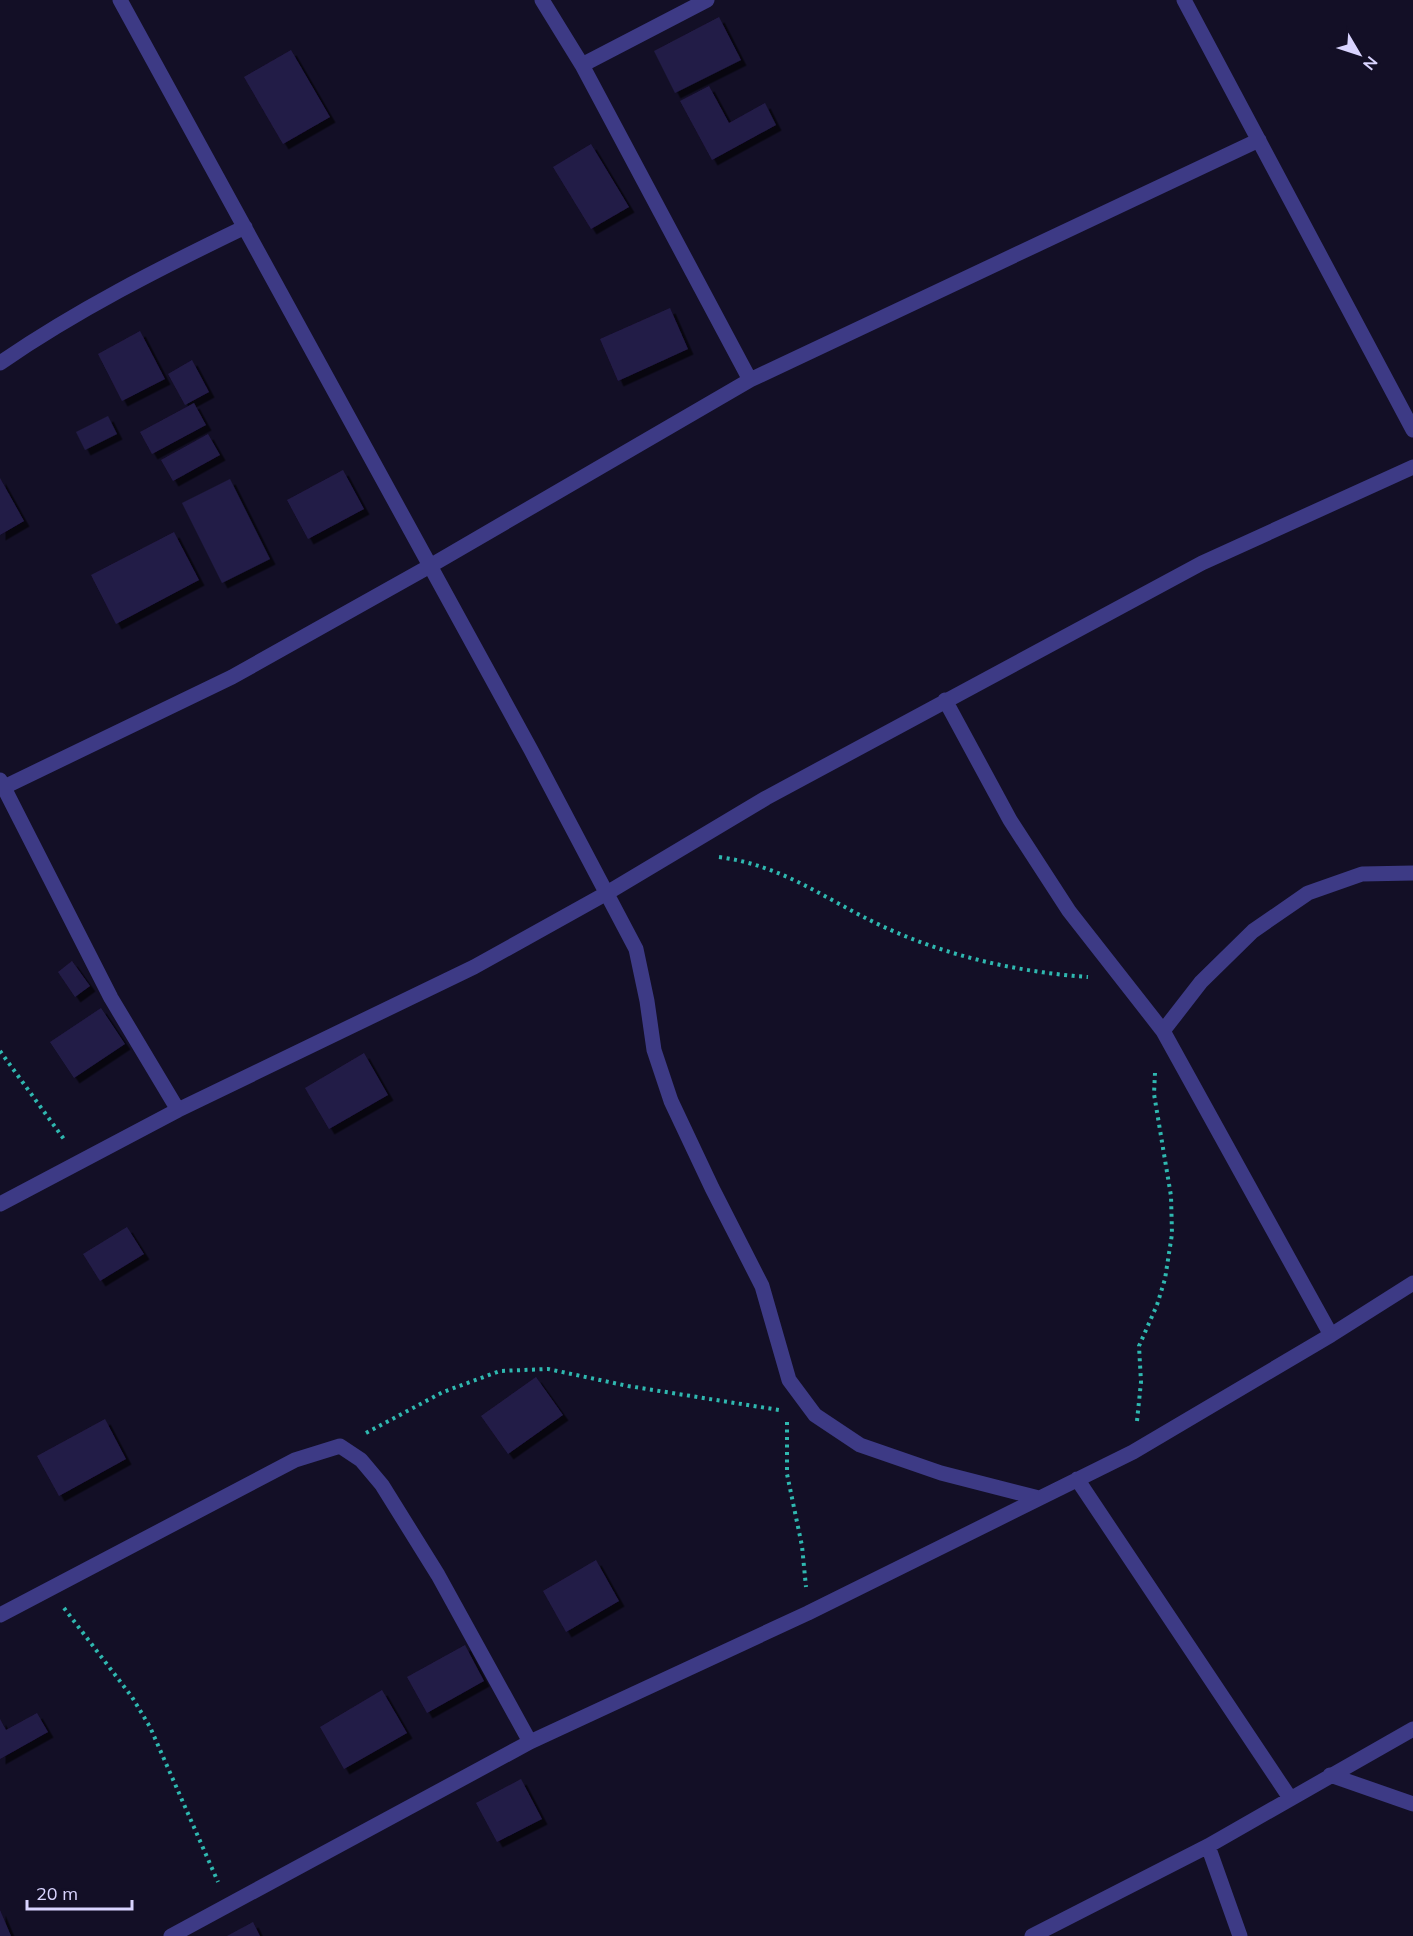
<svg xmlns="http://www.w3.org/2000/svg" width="1413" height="1936" font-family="Mulish,sans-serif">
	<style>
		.building { fill: #241b47; filter: url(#shadow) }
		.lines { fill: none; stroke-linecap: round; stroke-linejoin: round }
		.path { stroke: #2fb8b0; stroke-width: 4; stroke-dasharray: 3 4.5; stroke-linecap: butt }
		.minor { stroke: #3d3a85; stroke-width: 15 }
	</style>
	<defs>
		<filter id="shadow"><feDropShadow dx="5.5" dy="5.5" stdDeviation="0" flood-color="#0009"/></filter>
	</defs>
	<rect width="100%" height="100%" fill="#130f26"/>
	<!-- building -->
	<path class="building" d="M719,17L741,60L675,93L654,51Z
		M291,50L330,117L283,144L244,77Z
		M709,86L729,123L765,103L776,125L712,160L680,101Z
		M591,144L629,207L591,229L553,167Z
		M670,308L688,349L618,381L600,339Z
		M140,331L165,379L122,401L98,354Z
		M192,360L209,392L185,405L168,374Z
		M194,403L206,425L152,454L140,432Z
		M108,416L117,434L85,450L76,432Z
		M208,434L220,455L173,481L161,460Z
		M343,470L364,509L308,539L287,500Z
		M0,478L24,521L0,535Z
		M230,479L270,559L222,583L182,503Z
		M174,532L199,580L116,624L91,575Z
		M72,961L90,986L75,997L58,972Z
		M101,1008L125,1044L74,1078L50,1042Z
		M364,1053L388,1095L329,1129L305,1088Z
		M127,1227L144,1254L100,1281L83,1254Z
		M536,1377L563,1415L508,1454L481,1416Z
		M105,1419L126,1459L59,1496L37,1456Z
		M596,1560L619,1601L566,1632L543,1591Z
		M465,1645L484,1681L427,1713L407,1677Z
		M382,1690L407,1733L344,1769L320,1727Z
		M37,1713L48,1732L0,1759V1719L6,1730Z
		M521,1779L542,1819L497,1842L476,1803Z
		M0,1910L11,1936H0Z
		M253,1922L260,1936H227Z"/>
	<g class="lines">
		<!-- path -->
		<path class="path" d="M719,857C785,866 824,899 882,926C946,956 1017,972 1088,977
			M0,1051L66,1142
			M1137,1421L1141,1382L1139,1346L1157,1305L1165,1279L1172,1234L1171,1196L1154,1094L1155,1073
			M787,1422V1474L802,1546L806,1587
			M366,1433L443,1392L500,1371L548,1369L628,1386L779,1410
			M64,1608L132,1697L150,1727L218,1882"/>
		<!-- minor -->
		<path class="minor" d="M120,0L531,750L636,949L647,1001L654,1050L671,1101L712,1188L762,1286L789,1380L815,1415L860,1445L941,1473L1039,1498
			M542,0L582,65L750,380
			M1184,0L1413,430
			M582,65L707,0
			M0,363C77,310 160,268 245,227
			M945,700L1010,820L1069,911L1163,1031L1331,1335
			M0,780L111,998L178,1110
			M0,789L232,677L430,566L750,380L1259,140
			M1163,1031L1201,982L1253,931L1308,893L1362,874L1413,873
			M0,1204L178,1110L474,967L607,893L766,798L1202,563L1413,467
			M1077,1479L1290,1798
			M0,1615L295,1460L340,1446L361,1460L382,1485L438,1575L530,1742
			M1330,1775L1413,1804
			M1208,1846L1240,1936
			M171,1936L530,1742L808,1613L1133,1452L1331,1335L1413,1283
			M1032,1936L1208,1846L1413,1729"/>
	</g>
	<!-- north arrow -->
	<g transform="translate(1359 54) rotate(129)" stroke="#130f26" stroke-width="4.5" paint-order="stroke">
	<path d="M0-4.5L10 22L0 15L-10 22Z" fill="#d9d4ff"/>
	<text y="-9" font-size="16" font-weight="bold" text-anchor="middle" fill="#d9d4ff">N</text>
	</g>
	<!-- scale -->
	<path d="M27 1900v9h105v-9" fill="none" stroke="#d9d4ff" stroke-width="3"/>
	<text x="36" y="1900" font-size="18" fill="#d9d4ff" stroke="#130f26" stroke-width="4.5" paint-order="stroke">20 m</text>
</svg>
